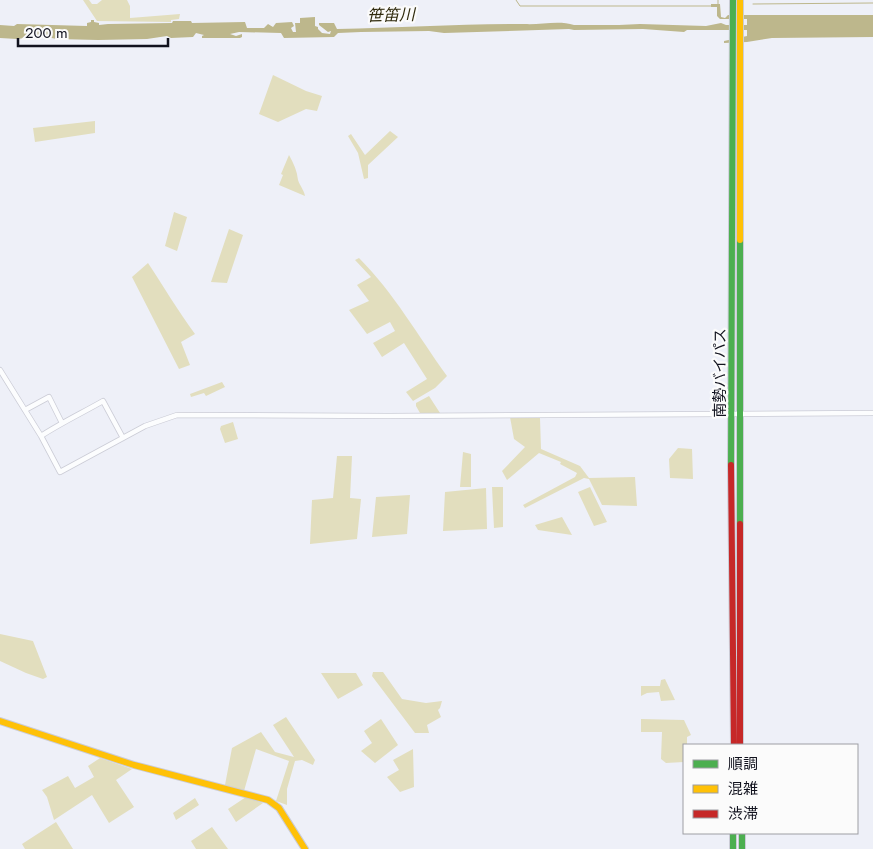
<svg xmlns="http://www.w3.org/2000/svg" width="873" height="849" font-family="Jost,'Noto Sans JP',sans-serif">
	<style>
		.green { fill: #e2debe }
		.water { fill: #bdb78c }
		.lines { fill: none; stroke-linecap: round; stroke-linejoin: round }
		.stream { stroke: #bdb78c; stroke-width: 1 }
		.street-casing { stroke: #cbccd6; stroke-width: 6 }
		.fast-casing { stroke: #cbccd6; stroke-width: 8 }
		.slow-casing { stroke: #cbccd6; stroke-width: 8 }
		.jam-casing { stroke: #cbccd6; stroke-width: 8 }
		.street { stroke: #fcfdfe; stroke-width: 4.5 }
		.fast { stroke: #4caf50; stroke-width: 6 }
		.slow { stroke: #ffc107; stroke-width: 6 }
		.jam { stroke: #c62828; stroke-width: 6 }
		.labels { text-anchor: middle; dominant-baseline: central; stroke-width: 4.5; stroke-linejoin: round; paint-order: stroke }
		.street-label { font-size: 15px; fill: #11121e; stroke: #fbfbfb }
		.water-label { font-size: 16px; font-style: italic; fill: #302b0e; stroke: #fbfbfb }
	</style>
	<rect width="100%" height="100%" fill="#eef0f8"/>
	<!-- green -->
	<path class="green" d="M83,0H89L92,4H97L102,0H127L130,6V18L180,14L179,19L171,20V22L97,21Z
		M273,75L306,91L322,96L317,111L306,109L278,122L259,114Z
		M95,121V133L35,142L33,128Z
		M390,131L398,137L368,165V178L364,179L358,153L348,136L351,134L365,155Z
		M289,155C294,164 297,171 298,180C300,186 304,190 305,196L279,185L283,175L281,174Z
		M174,212L187,217L177,251L165,246Z
		M229,229L243,235L227,283L211,282Z
		M359,258C394,293 418,336 447,376L435,388L413,401L406,392L427,379L404,343L382,357L373,343L395,331L390,322L367,334L349,310L369,301L357,285L371,277L355,260Z
		M148,263C164,287 178,311 195,334L181,342L190,365L179,369L132,277Z
		M222,382L225,387L206,396L204,393L191,397L190,394Z
		M429,396L440,413H420L416,406V403Z
		M510,417L540,418L541,449L580,466L589,478L635,477L637,506L602,505L589,479L584,478L525,508L523,505L575,477L577,473L560,464L561,462L539,453L507,480L502,471L525,447L514,439Z
		M233,422L238,439L225,443L220,429L221,426Z
		M678,448L692,449L693,479L670,478L669,459Z
		M463,452L471,454V487H460Z
		M337,456H352L350,498L361,499L357,539L310,544L312,500L333,498Z
		M492,487H503V527L494,528Z
		M590,487L607,522L594,526L578,492Z
		M486,488L487,529L443,531L445,492Z
		M410,495L407,534L372,537L376,497Z
		M562,517L572,535L538,530L535,525Z
		M0,634L33,641L47,677L43,679L26,673L0,661Z
		M373,672H383L402,699L426,703L442,701L440,708L438,710L441,717L427,725L429,733H415L372,676Z
		M321,673H356L363,685L338,699Z
		M665,679L675,700L661,701L659,692L647,693L641,696V686H660L661,680Z
		M286,717L315,760L313,765L302,760L295,761L287,789V805L276,801L289,761L256,749L244,791L225,785L232,748L261,732L275,752L294,757L273,725Z
		M381,719L398,745L375,763L361,751L372,743L364,731Z
		M641,719L684,720L691,735L687,737V745H684V762L666,763L661,759L662,732H641Z
		M413,749L414,787L400,792L387,777L399,770L393,760Z
		M100,758L132,769L116,780L134,807L109,823L92,795L54,820L47,797L42,790L68,776L75,788L94,777L88,766Z
		M246,797L263,803L236,822L228,809Z
		M195,798L199,805L176,820L173,813Z
		M56,822L73,849H25L22,844Z
		M212,827L228,849H196L191,841Z"/>
	<!-- water -->
	<path class="water" d="M711,4H720L721,17L725,18L728,15H873V37L772,38L747,42L724,43V41L747,36V30H687L684,32L643,29L574,30L569,29L444,33L429,31L361,32L338,33L334,37L284,38L281,33L239,32L230,34L236,36L242,34V37L240,38H202V36L204,35L196,33L193,37L171,38L167,36L147,39L98,40L57,39L41,36L17,39L0,38V25L14,26L17,24L87,26V23L91,22V20H94V22L99,23V25L108,24L172,23L173,21H191L192,23L245,22L247,28H264L268,24L273,27L276,23L292,22L294,26L291,28L293,32H296L295,23H300V18L315,17V26L318,27V29L322,33L330,34L331,31L328,32L319,25V23H334L337,29C400,28 461,24 525,24C540,25 559,20 574,25H619L640,24L706,26L721,23L726,25H747V19H720L717,16V7H711Z"/>
	<g class="lines">
		<!-- stream -->
		<path class="stream" d="M516,0L520,6H712
			M718,0V5
			M753,4L873,3"/>
		<!-- street casing -->
		<g class="street-casing">
			<path id="street" d="M0,370L41,436L60,472L145,426L177,415L388,416L873,413
				M25,410L49,397L62,423
				M41,436C61,423 82,413 103,401L123,438"/>
		</g>
		<!-- fast casing -->
		<g class="fast-casing">
			<path id="fast" d="M740,240V524
				M731,465L733,0
				M733,833V849
				M742,833V849"/>
		</g>
		<!-- slow casing -->
		<g class="slow-casing">
			<path id="slow" d="M740,0V240
				M0,721L134,765L268,800L279,808L305,849"/>
		</g>
		<!-- jam casing -->
		<g class="jam-casing">
			<path id="jam" d="M731,465L734,745
				M740,524V745"/>
		</g>
		<!-- street -->
		<use href="#street" class="street"/>
		<!-- fast -->
		<use href="#fast" class="fast"/>
		<!-- slow -->
		<use href="#slow" class="slow"/>
		<!-- jam -->
		<use href="#jam" class="jam"/>
	</g>
	<g class="labels">
		<!-- street labels -->
		<g class="street-label">
			<text transform="translate(720 373) rotate(-90)">南勢バイパス</text>
		</g>
		<!-- water labels -->
		<g class="water-label">
			<text transform="translate(391 15) rotate(-1)">笹笛川</text>
		</g>
	</g>
	<!-- legend -->
	<rect x="683" y="744" width="175" height="90" fill="#fbfbfb" stroke="#9d9ea3"/>
	<rect x="693" y="760" width="25" height="8" fill="#4caf50" stroke="#9d9ea3"/>
	<text x="728" y="769" font-size="15" fill="#11121e">順調</text>
	<rect x="693" y="785" width="25" height="8" fill="#ffc107" stroke="#9d9ea3"/>
	<text x="728" y="794" font-size="15" fill="#11121e">混雑</text>
	<rect x="693" y="810" width="25" height="8" fill="#c62828" stroke="#9d9ea3"/>
	<text x="728" y="819" font-size="15" fill="#11121e">渋滞</text>
	<!-- scale -->
	<path d="M18 38v8h150v-8" fill="none" stroke="#11121e" stroke-width="2.5"/>
	<text x="25" y="38" font-size="15" fill="#11121e" stroke="#fbfbfb" stroke-width="4" paint-order="stroke">200 m</text>
</svg>
